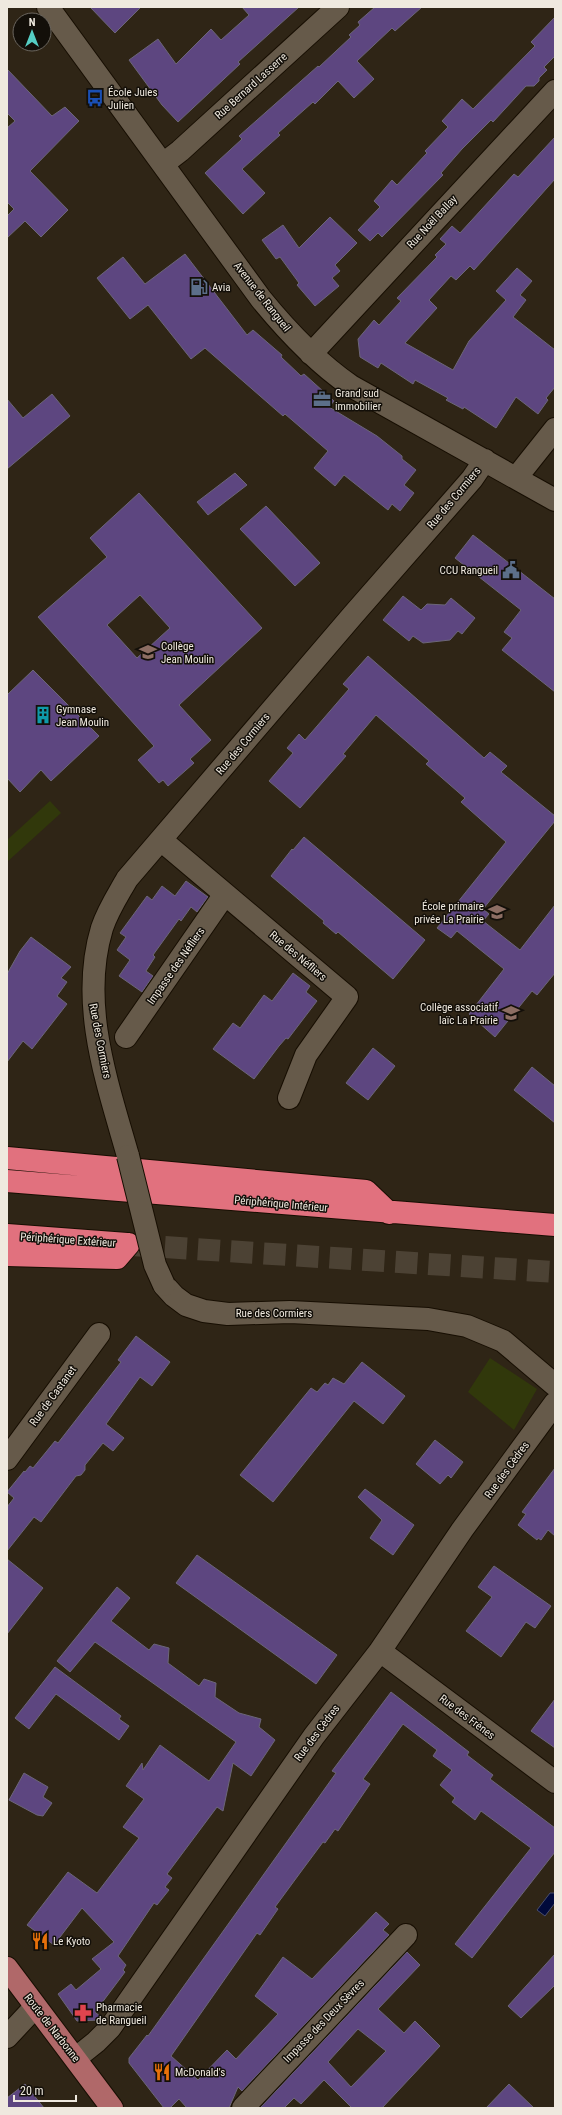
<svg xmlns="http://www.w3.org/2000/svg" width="562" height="2115" font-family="'Roboto Condensed',sans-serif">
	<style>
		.green { fill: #31380b }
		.water { fill: #010a3b; stroke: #484d6c }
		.building { fill: #5d4680; stroke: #6c6678; fill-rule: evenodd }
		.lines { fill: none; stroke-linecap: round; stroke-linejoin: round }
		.highway-tunnel { stroke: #4c4234; stroke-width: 22; stroke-dasharray: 22 11; stroke-linecap: butt }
		.minor-casing { stroke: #170e02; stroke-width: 24 }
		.major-casing { stroke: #170e02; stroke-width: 24 }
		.highway-casing { stroke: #170e02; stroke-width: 24 }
		.minor { stroke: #665a4a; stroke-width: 22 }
		.major { stroke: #b06869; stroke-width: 22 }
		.highway { stroke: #e1717e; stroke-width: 22 }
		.minor-bridge-casing { stroke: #170e02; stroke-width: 24; stroke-linecap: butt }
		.minor-bridge { stroke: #665a4a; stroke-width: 22 }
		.labels { text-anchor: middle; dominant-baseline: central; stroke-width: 3; stroke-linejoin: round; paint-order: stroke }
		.street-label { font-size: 11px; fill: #efe9df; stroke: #130f09 }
		.poi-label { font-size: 11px; fill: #efe9df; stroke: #130f09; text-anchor: start }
	</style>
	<rect width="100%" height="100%" fill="#2f2516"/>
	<!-- green -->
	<path class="green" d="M50,801L61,813L7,862V840Z
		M490,1358L537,1389L514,1430L468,1392Z"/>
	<!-- water -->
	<path class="water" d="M550,1893H555V1903L545,1916L537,1910Z"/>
	<!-- building -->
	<path class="building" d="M90,7H141L115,33Z
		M242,7H299L238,62L240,64L178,122L162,105L129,60L158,39L176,64L211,29L221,40L249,15Z
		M375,7H422L395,31L392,28L357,61L374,79L354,98L338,81L315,104L313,102L278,133L280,135L242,169L265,193L243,214L205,173L242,139L239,136L318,66L319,67L351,37L349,35L360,25L358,22Z
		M555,17V56L544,67L547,70L539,78V81L534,86H526L493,122L491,120L462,149L441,173L443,175L382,237L378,233L370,241L358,230L380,207L374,201L392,180L397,185L427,153L425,151L448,127L442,121L462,99L473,109L535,46L531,42Z
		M7,69L52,116L65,107L79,121L30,171L68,210L41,237L25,221L7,238V216L14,209L7,202V128L15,121L7,113Z
		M555,137V179L474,270L470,266L456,280L451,276L429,300L437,308L405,343L453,370L469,341L506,300L496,291L517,268L532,281L520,295L526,300L513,317L555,350V387L546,398L548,400L538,414L516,397L496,428L464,407L463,409L446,400L448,398L415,380L413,384L381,363L378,368L360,357L358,339L374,320L379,325L401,301L397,298L437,257L435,255L446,244L440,239L452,226L460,233L514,174L518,177Z
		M330,217L357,243L335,265L340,271L332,278L339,286L315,306L297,285L299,283L280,257L276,259L262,240L283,225L299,248Z
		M185,254L247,335L253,330L282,355L281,357L301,376L304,374L334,401L329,407L377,436L402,456V459L416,470L404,485L414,493L400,511L392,504L388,510L344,475L335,486L314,468L328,451L285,414L283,416L205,348L191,359L148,305L130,319L97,278L123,257L145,284Z
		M52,394L70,416L7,469V399L23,418Z
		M235,473L247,485L208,515L197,502Z
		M139,493L262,628L179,705L211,740L190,759L194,763L168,786L163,780L159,783L138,760L154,746L38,617L107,557L90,538ZM140,595L170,628L137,658L107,625Z
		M266,506L320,563L295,586L240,529Z
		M473,535L555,599V692L502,650L512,638L504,632L521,610L455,558Z
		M403,596L421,610L427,604L445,605L451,598L475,618L462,634L458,631L450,640L423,643L413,636L409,641L383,620Z
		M368,656L484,758L490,752L507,766L501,772L555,816V821L483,909L489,914L483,921L520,950L555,905V973L537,995L532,991L495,1037L469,1014L504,969L457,931L451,938L437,928L506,842L461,802L465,798L426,764L429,761L376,715L343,754L346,756L300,808L269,781L293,753L287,748L299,734L305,740L349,689L343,684Z
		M33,670L99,736L51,781L41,770L20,792L7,778V695Z
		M304,837L425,940L393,979L338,932L336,934L323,923L324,921L271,876L292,849L293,850Z
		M186,881L208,897L197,912L191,907L181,921L179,919L153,955L155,957L146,971L153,976L142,992L119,976L130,960L117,950L126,937L120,933L147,896L152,900L162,886L175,896Z
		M31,937L71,967L61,978L67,982L57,996L67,1004L32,1049L23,1041L7,1062V974L20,951Z
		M293,973L310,986L306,992L317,1001L288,1039L286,1038L279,1046L254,1079L213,1049L233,1023L240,1028L264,995L272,1001Z
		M373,1048L395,1066L368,1100L346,1083Z
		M532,1067L555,1086V1123L514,1090Z
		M136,1336L170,1362L152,1386L140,1377L106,1424L124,1438L113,1451L103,1443L85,1465V1470L81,1475L76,1476L41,1522L34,1517L7,1551V1507L14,1498L7,1492L24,1471L25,1472L30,1466L33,1468L55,1441L58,1443L121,1362L118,1360Z
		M362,1362L405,1396L383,1424L354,1401L273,1502L240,1475L311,1388L317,1392L325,1383L328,1385L333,1378L344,1384Z
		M435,1440L463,1462L451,1478L448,1475L440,1484L416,1464Z
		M555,1468V1536L548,1530L541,1540L538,1538L537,1540L518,1525L526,1514L522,1512Z
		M365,1489L414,1525L393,1555L370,1538L382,1520L358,1497Z
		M197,1555L337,1655L316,1684L176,1583Z
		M7,1559L43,1588L7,1634Z
		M494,1566L551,1606L535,1628L526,1622L501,1657L466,1631L492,1597L478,1587Z
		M117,1587L130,1598L111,1621L149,1650L154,1644L169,1648L168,1663L199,1686L204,1679L216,1683L215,1697L239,1713L261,1719L259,1727L275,1740L251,1776L233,1763L223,1811L217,1807L167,1874L172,1878L165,1887L169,1890L157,1905L154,1903L118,1956L126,1965L123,1970L125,1972L95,2012L102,2018L100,2020L77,2021L58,1994L71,1984L76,1990L101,1969L92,1959L114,1942L82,1908L54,1945L27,1925L68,1872L97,1893L139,1838L123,1827L144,1799L126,1786L142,1763L143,1770L160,1745L209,1781L236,1742L95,1642L70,1672L57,1661Z
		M55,1667L121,1716L119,1719L129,1726L119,1740L56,1694L29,1729L15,1718Z
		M391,1692L469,1752L467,1755L493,1775L490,1779L555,1828V1852L472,1958L455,1944L531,1848L481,1811L475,1820L452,1802L455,1798L440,1785L452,1770L433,1756L437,1750L403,1724L363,1779L370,1784L338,1831L335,1829L325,1843L323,1842L300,1873L275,1907L278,1909L260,1935L257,1933L171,2056L198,2080L227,2050L236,2059L278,2014L255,1996L283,1957L312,1979L376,1912L389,1924L383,1930L389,1935L242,2091L238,2087L229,2108H187L179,2099L170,2108H164L129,2063V2058L147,2035L148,2036L234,1916L336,1773L332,1771Z
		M555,1699V1748L531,1731Z
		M24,1773L48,1787L43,1797L52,1803L43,1816L37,1815L9,1800Z
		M407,1952L420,1965L378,2009L404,2033L415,2021L440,2046L382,2108H352L324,2080L301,2104L294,2098L284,2108H260ZM358,2029L386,2051L351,2087L328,2062Z
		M555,1954V1985L521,2018L508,2006Z
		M25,2084L44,2108H7V2098Z
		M509,2084L534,2108H486Z"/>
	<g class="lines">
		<!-- highway-tunnel -->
		<path class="highway-tunnel" d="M132,1245L555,1272"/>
		<!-- minor casing -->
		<g class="minor-casing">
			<path id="minor" d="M48,7L261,299C288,332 316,362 351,386L555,500
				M163,164L180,151L338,7
				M311,354L555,91
				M516,478L555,429
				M161,840L347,997L306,1055L289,1098
				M126,1037L225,894
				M128,1156C107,1082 79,1004 102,928C108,910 118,895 127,879L353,615L472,479L485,460
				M164,1285L174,1296L186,1305L204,1311L228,1314L290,1312L428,1319L467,1326L503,1341L555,1385
				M7,1459L99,1334
				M380,1651L555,1782
				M7,2037L35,2007
				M76,2058L96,2042L110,2028L314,1736L380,1651L462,1530L555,1403
				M243,2108L406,1935"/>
		</g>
		<!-- major casing -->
		<g class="major-casing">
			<path id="major" d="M7,1968L112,2108"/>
		</g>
		<!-- highway casing -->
		<g class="highway-casing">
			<path id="highway" d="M7,1158L366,1191L389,1213
				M7,1181L555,1225
				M7,1235L127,1244
				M7,1255L117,1258L129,1244"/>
		</g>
		<!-- minor -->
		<use href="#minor" class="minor"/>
		<!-- major -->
		<use href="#major" class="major"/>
		<!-- highway -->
		<use href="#highway" class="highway"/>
		<!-- minor-bridge casing -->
		<g class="minor-bridge-casing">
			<path id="minor-bridge" d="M128,1156L155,1265L164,1285"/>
		</g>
		<!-- minor-bridge -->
		<use href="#minor-bridge" class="minor-bridge"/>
	</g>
	<!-- icons -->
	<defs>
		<g id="bus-bare" transform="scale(1.38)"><path d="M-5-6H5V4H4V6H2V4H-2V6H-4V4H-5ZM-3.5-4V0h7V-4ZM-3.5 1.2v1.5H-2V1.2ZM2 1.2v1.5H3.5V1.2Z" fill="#1a4fb4" stroke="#130f09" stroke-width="2.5" paint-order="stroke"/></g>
		<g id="fuel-bare" transform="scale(1.38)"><path d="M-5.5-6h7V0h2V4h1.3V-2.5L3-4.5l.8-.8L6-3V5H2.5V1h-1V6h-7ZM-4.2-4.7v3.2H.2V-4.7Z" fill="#5c6f8a" stroke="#130f09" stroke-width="2.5" paint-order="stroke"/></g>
		<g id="office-bare" transform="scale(1.38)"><path d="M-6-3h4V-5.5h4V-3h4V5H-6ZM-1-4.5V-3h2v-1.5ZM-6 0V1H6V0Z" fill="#5c6f8a" stroke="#130f09" stroke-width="2.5" paint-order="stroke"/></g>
		<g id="civic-bare" transform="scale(1.38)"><path d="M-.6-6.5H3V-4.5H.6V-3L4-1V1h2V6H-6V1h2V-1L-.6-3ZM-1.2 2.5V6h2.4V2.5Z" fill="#5c6f8a" stroke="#130f09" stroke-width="2.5" paint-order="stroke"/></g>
		<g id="school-bare" transform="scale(1.38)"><path d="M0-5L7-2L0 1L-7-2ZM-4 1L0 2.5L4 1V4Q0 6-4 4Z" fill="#8d6e63" stroke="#130f09" stroke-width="2.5" paint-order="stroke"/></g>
		<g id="building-bare" transform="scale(1.38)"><path d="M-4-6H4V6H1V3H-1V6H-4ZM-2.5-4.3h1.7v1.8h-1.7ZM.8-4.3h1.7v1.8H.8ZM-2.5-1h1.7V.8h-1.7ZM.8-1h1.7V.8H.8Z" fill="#0f9aa8" stroke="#130f09" stroke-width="2.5" paint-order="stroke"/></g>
		<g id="restaurant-bare" transform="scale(1.38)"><path d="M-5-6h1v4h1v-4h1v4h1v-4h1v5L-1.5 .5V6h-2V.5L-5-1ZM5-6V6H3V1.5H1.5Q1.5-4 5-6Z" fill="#e8710a" stroke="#130f09" stroke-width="2.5" paint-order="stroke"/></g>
		<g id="pharmacy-bare" transform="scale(1.38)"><path d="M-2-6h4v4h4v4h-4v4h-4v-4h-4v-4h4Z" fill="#e0444e" stroke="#130f09" stroke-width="2.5" paint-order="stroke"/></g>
	</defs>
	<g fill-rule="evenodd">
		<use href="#bus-bare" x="95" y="98"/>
		<use href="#fuel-bare" x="199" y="287"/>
		<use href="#office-bare" x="322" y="399"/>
		<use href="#civic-bare" x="511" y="570"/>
		<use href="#school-bare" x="148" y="652"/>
		<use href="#building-bare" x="43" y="715"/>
		<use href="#school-bare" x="497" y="912"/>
		<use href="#school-bare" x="511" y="1013"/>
		<use href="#restaurant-bare" x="40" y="1941"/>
		<use href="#pharmacy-bare" x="83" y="2013"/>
		<use href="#restaurant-bare" x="162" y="2072"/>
	</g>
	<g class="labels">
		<!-- street labels -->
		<g class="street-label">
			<text transform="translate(251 86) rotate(-42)">Rue Bernard Lasserre</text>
			<text transform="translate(432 222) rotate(-47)">Rue Noël Ballay</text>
			<text transform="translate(262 297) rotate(52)">Avenue de Rangueil</text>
			<text transform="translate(454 498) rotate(-50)">Rue des Cormiers</text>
			<text transform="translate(243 744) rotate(-50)">Rue des Cormiers</text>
			<text transform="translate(298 956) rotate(40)">Rue des Néfliers</text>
			<text transform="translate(176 966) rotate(-55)">Impasse des Néfliers</text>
			<text transform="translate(100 1041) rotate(79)">Rue des Cormiers</text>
			<text transform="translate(281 1204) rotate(5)">Périphérique Intérieur</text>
			<text transform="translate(68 1240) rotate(4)">Périphérique Extérieur</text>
			<text x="274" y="1313">Rue des Cormiers</text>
			<text transform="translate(53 1396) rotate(-54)">Rue de Castanet</text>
			<text transform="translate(507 1470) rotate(-54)">Rue des Cèdres</text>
			<text transform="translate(467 1717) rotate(37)">Rue des Frênes</text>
			<text transform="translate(317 1733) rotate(-53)">Rue des Cèdres</text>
			<text transform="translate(324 2021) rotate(-46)">Impasse des Deux Sèvres</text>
			<text transform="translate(52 2028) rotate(52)">Route de Narbonne</text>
		</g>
		<!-- poi labels -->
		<g class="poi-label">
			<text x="108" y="92">École Jules<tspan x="108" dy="13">Julien</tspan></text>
			<text x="212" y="287">Avia</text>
			<text x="335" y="393">Grand sud<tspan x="335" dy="13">immobilier</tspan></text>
			<text x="498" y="570" text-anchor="end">CCU Rangueil</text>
			<text x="161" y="646">Collège<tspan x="161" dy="13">Jean Moulin</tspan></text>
			<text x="56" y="709">Gymnase<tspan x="56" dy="13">Jean Moulin</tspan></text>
			<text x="484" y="906" text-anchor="end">École primaire<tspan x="484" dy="13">privée La Prairie</tspan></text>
			<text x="498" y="1007" text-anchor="end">Collège associatif<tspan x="498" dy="13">laïc La Prairie</tspan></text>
			<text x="53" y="1941">Le Kyoto</text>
			<text x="96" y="2007">Pharmacie<tspan x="96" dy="13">de Rangueil</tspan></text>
			<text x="175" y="2072">McDonald's</text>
		</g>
	</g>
	<!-- border -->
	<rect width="562" height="2115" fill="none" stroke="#efe9df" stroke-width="16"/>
	<!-- north arrow -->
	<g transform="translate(32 32)"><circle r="19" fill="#130f09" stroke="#6b665f"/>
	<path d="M0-3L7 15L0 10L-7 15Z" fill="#55cec4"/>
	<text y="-6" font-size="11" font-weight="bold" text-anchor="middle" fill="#efe9df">N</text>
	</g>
	<!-- scale -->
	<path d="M14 2095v6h62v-6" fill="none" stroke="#efe9df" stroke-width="2"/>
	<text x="20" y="2095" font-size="12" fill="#efe9df" stroke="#130f09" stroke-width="3" paint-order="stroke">20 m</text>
</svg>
